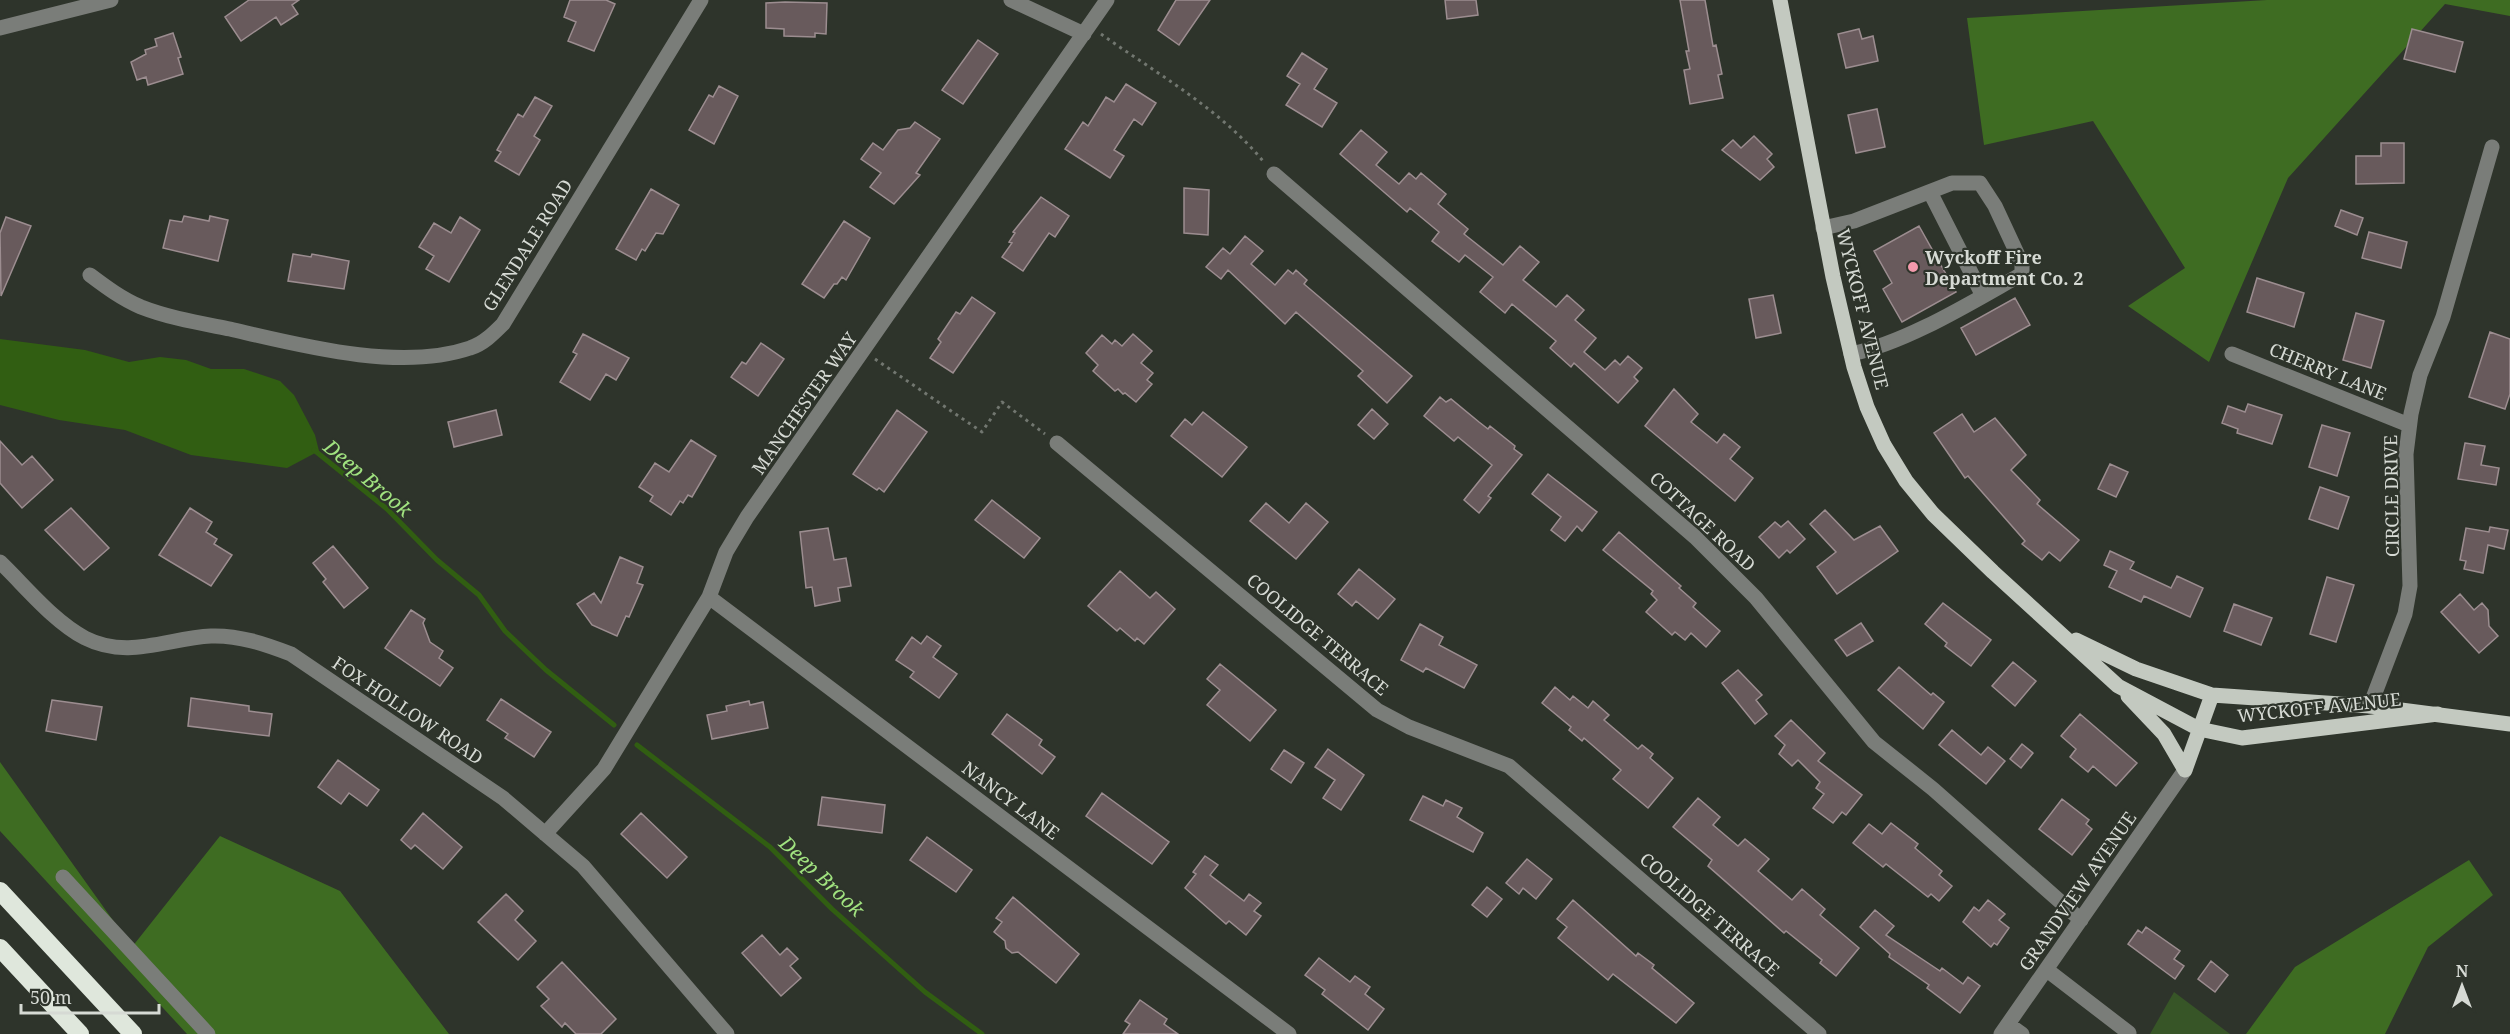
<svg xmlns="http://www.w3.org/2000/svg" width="2510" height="1034" font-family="'Noto Serif',serif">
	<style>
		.green { fill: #375527 }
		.forest { fill: #3e6c22 }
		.water { fill: #315e12 }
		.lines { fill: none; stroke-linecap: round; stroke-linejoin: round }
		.stream { stroke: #315e12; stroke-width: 5 }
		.building { fill: #685a5c; stroke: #9c8d90; stroke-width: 1.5 }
		.path { stroke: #727770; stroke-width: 3; stroke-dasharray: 3 4.5; stroke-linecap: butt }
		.minor { stroke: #7a7d79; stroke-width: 15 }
		.major { stroke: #c3c9c0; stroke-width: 15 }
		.highway { stroke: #dfe7dc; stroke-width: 18 }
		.poi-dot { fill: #f39aac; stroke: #2e342b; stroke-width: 2 }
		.labels { text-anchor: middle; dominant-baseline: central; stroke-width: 4.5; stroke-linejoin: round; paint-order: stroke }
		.street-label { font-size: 18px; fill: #d6dad4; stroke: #2e342b }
		.poi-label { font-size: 18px; font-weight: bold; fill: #d6dad4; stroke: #2e342b; text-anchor: start }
		.water-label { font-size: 20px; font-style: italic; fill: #a1e380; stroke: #2e342b }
	</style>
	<rect width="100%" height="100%" fill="#2e342b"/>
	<!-- green -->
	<path class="green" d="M2174,992L2230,1034H2150Z"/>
	<!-- forest -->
	<path class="forest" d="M2267,0H2510V16L2445,4L2288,178L2209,362L2128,306L2185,268L2093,121L1984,145L1967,18Z
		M0,762L132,947L220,836L340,891L449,1034H187L0,831Z
		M2469,860L2493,895L2428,947L2385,1034H2246L2295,967Z"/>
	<!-- water -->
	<path class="water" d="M0,339L85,350L129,362L160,357L186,360L211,369H244L280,381L294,395L315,435L319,451L287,468L191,455L125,430L59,420L0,405Z"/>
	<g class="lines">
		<!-- stream -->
		<path class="stream" d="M314,450L387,509L437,560L479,595L505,631L546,670L614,725
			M637,745L770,847L832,909L925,992L982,1034"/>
	</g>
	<!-- building -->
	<path class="building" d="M249,0H299L292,5L298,14L281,25L276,17L241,41L225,17Z
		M570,0H606L615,4L594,51L568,41L576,22L564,17Z
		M1176,0H1210L1179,45L1158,30Z
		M1445,0H1476L1478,15L1447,19Z
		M1680,0H1705L1713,46L1716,45L1722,74L1718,75L1723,98L1690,104L1684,70L1690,69L1686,51H1689Z
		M785,2L827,3L826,34L815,33V37L784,36V29L766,28V3Z
		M1859,29L1862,39L1873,36L1878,61L1846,68L1838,34Z
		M2412,29L2463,42L2455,72L2404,59Z
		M173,33L181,57L178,58L183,74L148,85L146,77L137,80L131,62L146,54L145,50L157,46L155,39Z
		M978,40L998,54L963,104L942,90Z
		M1302,53L1327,69L1314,89L1337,103L1322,127L1286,105L1300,84L1287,76Z
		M1126,84L1156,103L1142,125L1134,119L1114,150L1124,156L1110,178L1065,149L1083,122L1088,126L1106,97L1114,102Z
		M719,86L738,96L714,144L689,130L709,95L713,97Z
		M535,97L552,106L534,136L540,140L519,175L495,161L501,152L497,150L518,114L523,117Z
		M1877,109L1885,147L1856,153L1848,115Z
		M915,122L940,139L916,173L920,175L894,204L870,187L881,173L861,159L873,143L883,150L898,130L910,128Z
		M1361,130L1387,152L1376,165L1399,184L1409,173L1416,179L1421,173L1446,194L1438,204L1468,229L1464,234L1503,265L1520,246L1539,262L1523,280L1556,307L1567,295L1584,310L1575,320L1596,338L1584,352L1605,370L1615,360L1620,365L1628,356L1642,368L1634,377L1638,381L1618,403L1574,363L1571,367L1550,348L1556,341L1512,304L1505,313L1480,292L1493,277L1465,255L1459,262L1432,241L1439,232L1410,208L1407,212L1340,154Z
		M1754,136L1772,154L1767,159L1774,167L1760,180L1722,150L1733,140L1741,148Z
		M2381,143H2404V183L2356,184V156H2381Z
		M1184,188L1209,190L1208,235L1184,233Z
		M651,189L679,205L663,234L656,233L645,251L642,249L636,260L616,249Z
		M1041,197L1069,216L1055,237L1049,233L1023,271L1002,257L1012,243L1009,242L1015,233L1013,232Z
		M2341,210L2363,218L2357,235L2335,226Z
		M184,216L209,221L210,216L228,220L218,261L163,248L170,220L182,222Z
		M6,217L31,226L1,296L0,233Z
		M460,217L480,230L449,282L426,269L434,256L419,247L434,223L451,233Z
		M844,221L870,238L846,280L842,277L837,284H834L824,298L802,284Z
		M1919,226L1956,292L1902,322L1883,289L1892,283L1874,251Z
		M2369,232L2407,242L2401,268L2362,258Z
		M1245,236L1263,251L1251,264L1275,285L1288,270L1293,274L1296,270L1307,280L1304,284L1412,376L1387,403L1358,376L1363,371L1296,312L1285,324L1228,270L1221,279L1206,267L1223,248L1230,254Z
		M293,254L311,257L312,254L349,261L344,289L288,281Z
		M2257,278L2304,293L2294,327L2247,312Z
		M1773,295L1781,333L1756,338L1749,299Z
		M972,297L995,313L953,373L930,358L941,342L938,339L956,312L960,314Z
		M2015,298L2030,325L1976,355L1961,328Z
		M2356,313L2384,321L2371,368L2343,360Z
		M2490,332L2510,339V394L2505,409L2469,397Z
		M583,334L629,358L616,380L606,374L590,400L560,382L577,354L573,352Z
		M1133,334L1152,351L1141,363L1153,373L1147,380L1152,384L1136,402L1125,393L1123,394L1118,389L1115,391L1093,371L1098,365L1086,353L1102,335L1112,344L1115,340L1122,346Z
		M761,343L784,359L758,396L731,377L742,362L746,364Z
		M1674,389L1698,414L1691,422L1717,443L1724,434L1740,447L1730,459L1753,478L1735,501L1645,426Z
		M1440,397L1446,402L1451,399L1479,422L1488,429L1490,426L1515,446L1514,449L1522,455L1488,496L1491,498L1479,513L1464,500L1492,465L1458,437L1454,441L1424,416Z
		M2248,404L2282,415L2272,444L2237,433L2238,429L2222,423L2228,406L2245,412Z
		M1372,409L1388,424L1374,439L1358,425Z
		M496,410L502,435L454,447L448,422Z
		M897,410L927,432L884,492L879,488L877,490L853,474Z
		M1203,412L1247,447L1222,477L1171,436L1185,419L1192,425Z
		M1962,414L1974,432L1995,418L2026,455L2011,470L2040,500L2037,504L2079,540L2060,561L2049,552L2042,560L2022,544L2025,541L1968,476L1965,478L1934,433Z
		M2322,425L2350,433L2337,476L2309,467Z
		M691,440L716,456L692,497L688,495L683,503L680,501L671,515L650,501L653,496L639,487L655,463L669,472Z
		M0,441L22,465L32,456L53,480L22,508L0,483Z
		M2465,443L2485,446L2481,465L2499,468L2496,485L2458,479Z
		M2110,464L2128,472L2116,497L2098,489Z
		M1548,474L1597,512L1582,531L1577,526L1565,541L1551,530L1561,517L1532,494Z
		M2320,487L2349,497L2338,529L2309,519Z
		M992,500L1040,538L1024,558L975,520Z
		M1266,503L1289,523L1306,503L1328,522L1296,559L1250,521Z
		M71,508L109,548L84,570L45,530Z
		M190,508L212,522L206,532L217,539L214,544L232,555L211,586L159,555Z
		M1825,510L1854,540L1880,526L1898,551L1837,594L1817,567L1836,552L1810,524Z
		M1788,521L1805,539L1790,553L1787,550L1779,558L1759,537L1775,522L1781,527Z
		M2490,527L2508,530L2504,549L2488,545L2483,573L2464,569L2466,561L2460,560L2466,528L2489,532Z
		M828,528L834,560L846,558L851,586L838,588L840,601L815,606L812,587L806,588L800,532Z
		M1619,532L1681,586L1679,588L1696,603L1693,607L1720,631L1706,647L1691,633L1685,640L1675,632L1672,635L1646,612L1657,600L1651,594L1653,591L1603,550Z
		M333,546L368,588L344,608L323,582L326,579L313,563Z
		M2110,551L2134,562L2130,569L2171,588L2177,576L2203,588L2190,617L2144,596L2141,602L2109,587L2117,571L2104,565Z
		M620,557L643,567L637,583L643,585L629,617L626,616L617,636L592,625L577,604L594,593L601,603Z
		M1359,569L1395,599L1378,619L1356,601L1352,606L1338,594Z
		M1120,571L1150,598L1156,592L1175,609L1144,644L1137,638L1135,641L1120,628L1117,631L1088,606Z
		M2327,577L2354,585L2336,642L2310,634Z
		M2460,594L2474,610L2482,603L2488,610L2489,626L2498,636L2479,653L2441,612Z
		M1943,603L1991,640L1971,666L1945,646L1947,643L1925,624Z
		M2234,604L2272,618L2261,645L2224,631Z
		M411,610L425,619L423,623L430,642L443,651L439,658L453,668L440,686L385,648Z
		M1861,623L1873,641L1847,656L1835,640Z
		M1420,624L1443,637L1439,645L1477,665L1464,688L1426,668L1423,672L1401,660Z
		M927,636L941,646L933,657L957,674L939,698L910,677L914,672L896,660L912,637L921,644Z
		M2013,662L2036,681L2015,706L1992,686Z
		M1220,664L1276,710L1250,741L1207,705L1220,690L1207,679Z
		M1899,667L1931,695L1933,693L1944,702L1923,729L1878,690Z
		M1738,670L1762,695L1756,700L1767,714L1755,724L1722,683Z
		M1555,687L1570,700L1573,696L1588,708L1593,701L1609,715L1604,720L1638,749L1642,745L1653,754L1650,758L1673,778L1648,808L1613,779L1621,770L1584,738L1582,741L1569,730L1571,727L1542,703Z
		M191,698L249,706V711L272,714L269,736L188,726Z
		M501,699L551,732L534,757L505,738L508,734L487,720Z
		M52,700L102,707L96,740L46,731Z
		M749,701L750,705L763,702L768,728L712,739L707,715L727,711L726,706Z
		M1007,714L1042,740L1039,745L1055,757L1042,774L992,734Z
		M2080,714L2137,763L2116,786L2093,766L2088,772L2070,757L2076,749L2061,736Z
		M1791,720L1825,753L1818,761L1862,795L1846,815L1842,812L1833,823L1813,808L1824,794L1816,788L1820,782L1798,760L1792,766L1779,754L1785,745L1775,736Z
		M1952,730L1981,755L1988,747L2005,761L1986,784L1939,745Z
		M2022,744L2033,753L2021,768L2010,759Z
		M1328,749L1364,775L1341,810L1323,798L1335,780L1315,767Z
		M1284,750L1304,763L1291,783L1271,769Z
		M338,760L379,790L367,806L349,793L341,804L318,787Z
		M1102,793L1169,842L1152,864L1086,816Z
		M1423,796L1443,806L1446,800L1462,808L1457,817L1483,833L1473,852L1410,820Z
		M822,797L885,805L882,833L818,825Z
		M1698,798L1720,817L1713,825L1738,846L1745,839L1769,859L1758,871L1792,900L1802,889L1825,909L1820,915L1859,948L1836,976L1820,963L1822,960L1786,931L1784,933L1708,866L1712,860L1673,827Z
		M2062,799L2089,820L2086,824L2092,829L2072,855L2039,829Z
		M423,813L462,847L443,869L415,845L411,849L401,840Z
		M641,813L687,857L667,878L621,834Z
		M1891,823L1918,844L1915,848L1942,871L1939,875L1952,886L1939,901L1931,894L1928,897L1886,864L1883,867L1853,843L1869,824L1882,834Z
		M927,837L972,870L956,892L910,860Z
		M1205,856L1218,865L1210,875L1244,901L1249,894L1261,903L1254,911L1261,916L1246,935L1229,921L1226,924L1185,888L1196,874L1193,872Z
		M1527,859L1552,879L1536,899L1523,888L1519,894L1506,883Z
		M1487,887L1502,899L1487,917L1472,905Z
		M506,894L523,911L515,920L536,941L518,960L478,922Z
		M1013,897L1079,954L1056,983L1018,952L1012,953L1006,948L1005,941L994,932L1002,922L996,918Z
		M1573,900L1636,956L1638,953L1654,965L1652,968L1694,1003L1676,1023L1613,974L1608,980L1558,938L1567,927L1557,919Z
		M1988,900L2005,914L1999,920L2009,928L1997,945L1994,943L1991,947L1963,922L1974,907L1979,911Z
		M1875,910L1894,926L1886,935L1940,971L1942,968L1963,984L1968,977L1980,986L1960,1013L1927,988L1929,985L1889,957L1890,954L1860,927Z
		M2146,927L2180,951L2174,959L2184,966L2175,979L2128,944L2138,930L2142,933Z
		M762,935L780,955L787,948L798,959L790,966L801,978L781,996L742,953Z
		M1319,958L1350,982L1355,976L1370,987L1365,994L1384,1009L1368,1030L1322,994L1325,990L1305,975Z
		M2211,961L2228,975L2215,992L2198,979Z
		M562,962L616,1019L601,1034H576L565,1023L562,1027L541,1006L549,999L537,987Z
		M1140,1000L1167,1019L1164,1024L1178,1034H1123L1130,1024L1125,1021Z"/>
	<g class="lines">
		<!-- path -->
		<path class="path" d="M1101,34C1156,73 1220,109 1263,161
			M875,359L982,432L1002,402L1045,434"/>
		<!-- minor -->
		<path class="minor" d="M1011,0L1084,34
			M0,28L111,0
			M1274,174L1695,537L1756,598L1874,742L1933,789L2081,920
			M1930,192L1983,296
			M1823,228L1854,221L1952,183H1980L1995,206L2022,264V274C1972,302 1906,343 1851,354
			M90,275C106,287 122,299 141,307C169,318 200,323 230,329C299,345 400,372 470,348C483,344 493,334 503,324L701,0
			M2232,354L2409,425
			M1057,443L1377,710L1409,727L1509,766L1819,1034
			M0,562C26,587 53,621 85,638C128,660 168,638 211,636C239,635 265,644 291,654L503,798L583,866L727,1034
			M709,597L1289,1034
			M2370,706L2405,614L2410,586L2406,454L2411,414L2420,375L2443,317L2492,147
			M545,834L604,769L709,597L726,552L747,517L1107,0
			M63,877L208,1034
			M2047,970L2129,1033
			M2008,1024L2022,1034
			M2001,1034L2185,770"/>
		<!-- major -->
		<path class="major" d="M1780,0L1833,277L1854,367L1867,407L1884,445L1906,481L1933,514L1993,572L2118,686L2199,729L2242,738L2438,714
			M2076,640L2136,669L2212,695L2370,706L2510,724
			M2128,696L2164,734L2185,770
			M2185,770L2212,695"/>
		<!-- highway -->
		<path class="highway" d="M0,891L133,1034
			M0,948L80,1034"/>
	</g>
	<!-- markers -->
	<circle class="poi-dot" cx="1913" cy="267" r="6"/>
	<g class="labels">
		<!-- street labels -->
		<g class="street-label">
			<text transform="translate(527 245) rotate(-58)">GLENDALE ROAD</text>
			<text transform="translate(1863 309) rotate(76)">WYCKOFF AVENUE</text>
			<text transform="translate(2328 371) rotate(22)">CHERRY LANE</text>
			<text transform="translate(804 403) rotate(-55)">MANCHESTER WAY</text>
			<text transform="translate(2391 496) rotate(-91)">CIRCLE DRIVE</text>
			<text transform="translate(1703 521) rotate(43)">COTTAGE ROAD</text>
			<text transform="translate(1318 634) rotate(40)">COOLIDGE TERRACE</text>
			<text transform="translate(2319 707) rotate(-6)">WYCKOFF AVENUE</text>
			<text transform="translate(408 710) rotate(34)">FOX HOLLOW ROAD</text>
			<text transform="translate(1011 800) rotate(37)">NANCY LANE</text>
			<text transform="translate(2077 891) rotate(-55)">GRANDVIEW AVENUE</text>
			<text transform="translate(1710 914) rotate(41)">COOLIDGE TERRACE</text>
		</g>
		<!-- poi labels -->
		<g class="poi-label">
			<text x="1925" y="257">Wyckoff Fire<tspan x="1925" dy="21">Department Co. 2</tspan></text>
		</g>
		<!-- water labels -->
		<g class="water-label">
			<text transform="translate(368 478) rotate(40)">Deep Brook</text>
			<text transform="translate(822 876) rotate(43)">Deep Brook</text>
		</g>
	</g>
	<!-- north arrow -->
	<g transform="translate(2462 986)" stroke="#2e342b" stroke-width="4.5" paint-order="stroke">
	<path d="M0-4.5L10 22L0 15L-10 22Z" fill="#d6dad4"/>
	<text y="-9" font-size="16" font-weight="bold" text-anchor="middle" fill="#d6dad4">N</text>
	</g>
	<!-- scale -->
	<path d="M21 1004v9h138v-9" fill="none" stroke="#d6dad4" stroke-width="3"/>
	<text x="30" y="1004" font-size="18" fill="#d6dad4" stroke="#2e342b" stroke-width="4.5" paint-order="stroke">50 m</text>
</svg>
